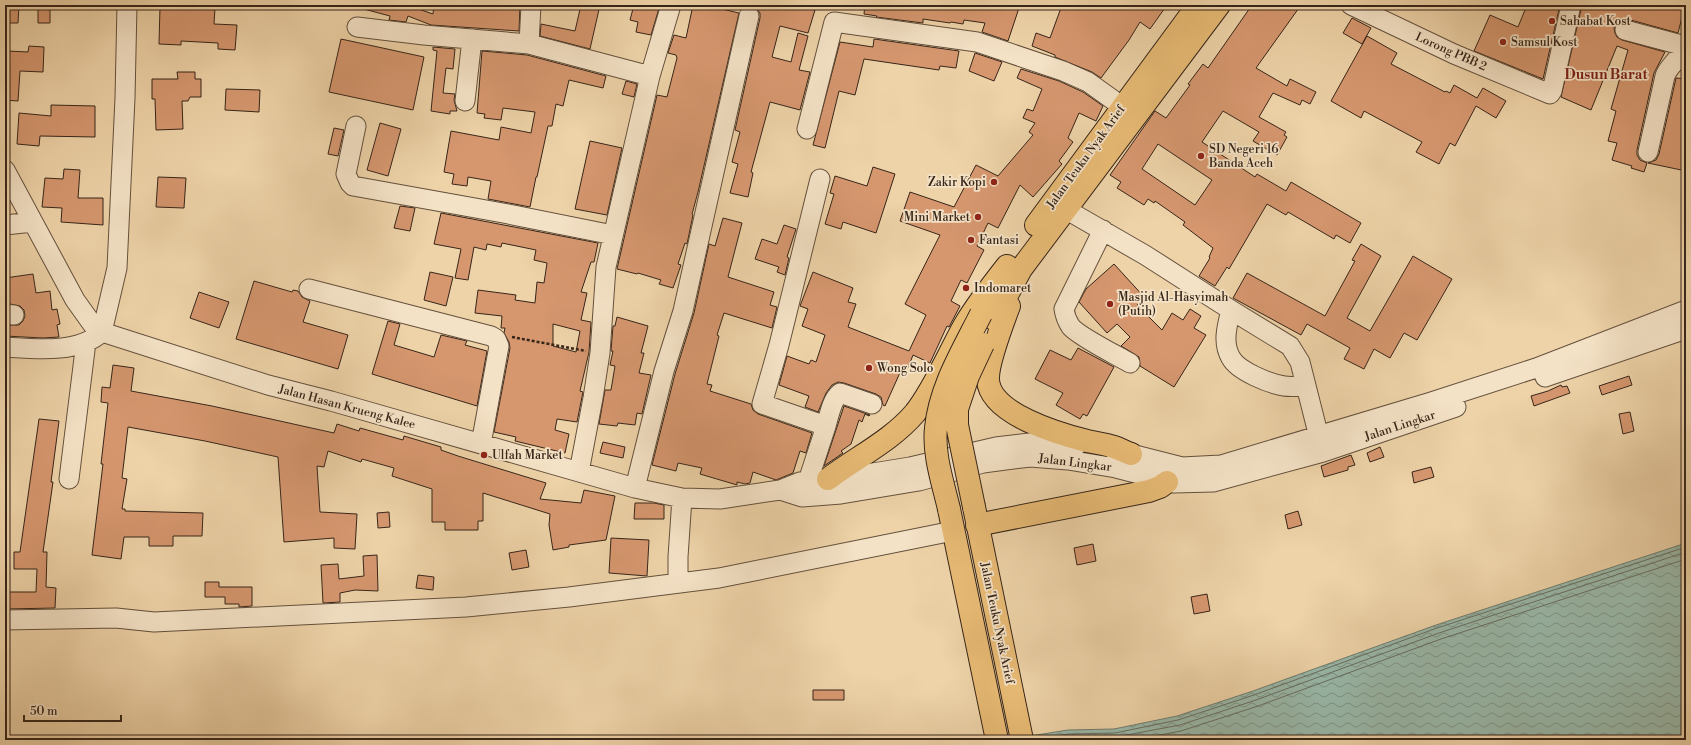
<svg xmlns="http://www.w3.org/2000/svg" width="1691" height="745" font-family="'Libre Bodoni',serif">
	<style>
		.water { fill: url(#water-waves); stroke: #717d6f }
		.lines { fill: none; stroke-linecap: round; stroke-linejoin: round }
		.shore { stroke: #686e61; stroke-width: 1 }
		.building { fill: #d6976f; stroke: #362519; fill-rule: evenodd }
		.minor-casing { stroke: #64503d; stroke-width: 21 }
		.major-casing { stroke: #362519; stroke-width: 24 }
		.path { stroke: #362519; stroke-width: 2.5; stroke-dasharray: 3 2; stroke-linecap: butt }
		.minor { stroke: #f4e2c6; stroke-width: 19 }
		.major { stroke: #e7ba74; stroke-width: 22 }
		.major-bridge-casing { stroke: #362519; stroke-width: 24; stroke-linecap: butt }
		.major-bridge { stroke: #e7ba74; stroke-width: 22 }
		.poi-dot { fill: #8f2418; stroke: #f4e2c6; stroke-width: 1.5 }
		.labels { text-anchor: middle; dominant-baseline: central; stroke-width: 3.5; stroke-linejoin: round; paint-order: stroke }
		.poi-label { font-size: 12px; fill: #362519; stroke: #f4e2c6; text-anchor: start }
		.street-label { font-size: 12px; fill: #362519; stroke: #f4e2c6 }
		.quarter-label { font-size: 14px; font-weight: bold; fill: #7a1f14; stroke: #f4e2c6 }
	</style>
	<defs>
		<pattern id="water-waves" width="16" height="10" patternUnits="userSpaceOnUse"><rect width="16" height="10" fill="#99b8a9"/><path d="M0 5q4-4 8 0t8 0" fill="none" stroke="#7e9589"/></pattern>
	</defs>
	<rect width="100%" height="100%" fill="#eed3a8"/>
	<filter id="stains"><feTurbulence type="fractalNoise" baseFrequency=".005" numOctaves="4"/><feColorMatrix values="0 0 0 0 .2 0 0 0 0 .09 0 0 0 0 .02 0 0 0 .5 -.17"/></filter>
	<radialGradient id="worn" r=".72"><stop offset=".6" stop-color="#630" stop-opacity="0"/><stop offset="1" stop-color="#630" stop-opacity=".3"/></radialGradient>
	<!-- water -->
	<path class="water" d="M1686,543V740H1005L1068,730L1114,729L1177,716L1253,691L1436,625Z"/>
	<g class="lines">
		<!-- shore -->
		<path class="shore" d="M1034,739L1069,734L1115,733L1178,720L1254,695L1437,628L1686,547
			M1061,740L1116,737L1180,725L1256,700L1439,633L1686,552
			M1134,740L1181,731L1258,706L1441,639L1686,559"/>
	</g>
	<!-- building -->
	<path class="building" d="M9,5H19L18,23H8Z
		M38,5H50V23H38Z
		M361,5H407L433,14L434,5H462L474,7V5H520L519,31L431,25L408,16L406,22L389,20L390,16L360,8Z
		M581,5H600L590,49L540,36L541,24L575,31Z
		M634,5H660L651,35L636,32L638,22L630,20Z
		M693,5H705L739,13L698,192L692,214L693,215L687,244L685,243L678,264L681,265L673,288L659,284L661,280L638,273L637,274L617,269L657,95L667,97L677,58L676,55L668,53L674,35L686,38Z
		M758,5H797L815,10L808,33L780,26L772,57L791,62L798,33L808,36L799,70L810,72L800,110L770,102L751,172L753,173L748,197L730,193L738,164L732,162L740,132L735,130L760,18V13L757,9Z
		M865,5H1020L1008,41L982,32L985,23L964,20L963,24L951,22L950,23L923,19V23L876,17L877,16L864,14Z
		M1062,5H1167L1150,29L1140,22L1129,40L1101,78L1092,72L1055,57V55L1032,46L1036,33L1050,38Z
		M1252,5H1301L1256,68L1287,86L1290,79L1316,92L1310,104L1302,100L1300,105L1273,93L1259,117L1286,132L1284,135L1287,137L1277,155L1253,141L1259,132L1223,111L1202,142L1255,177L1257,174L1286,191L1291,182L1361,223L1350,243L1336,235L1334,239L1288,212L1286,215L1267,204L1229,269L1227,267L1215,286L1199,276L1210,258L1209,257L1213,248L1183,225L1185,222L1155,201L1154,203L1148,199L1144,205L1117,188L1121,182L1110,175L1155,111L1166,118L1190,85L1188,84L1203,64L1208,68ZM1158,144L1212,180L1195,205L1142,169Z
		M1527,5H1560L1543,79L1474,51L1490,15L1518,27Z
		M1582,5H1685L1678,33L1627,19L1622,20L1618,22L1614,28L1615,33L1617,37L1622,40L1665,52L1654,73L1637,150V155L1640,160L1647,163L1644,172L1631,168L1632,166L1612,160L1617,143L1608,141L1616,111L1611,109L1628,50L1617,46L1591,110L1561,97Z
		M160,7L215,8L214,24L237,25L235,50L218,49V43L181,41V45L159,44Z
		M1352,18L1371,28L1362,44L1343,33Z
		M1367,36L1397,53L1391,64L1445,92L1446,91L1450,93L1454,85L1477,98L1483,88L1506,101L1496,118L1476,106L1455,146L1450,143L1439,164L1416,152L1422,142L1364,111L1361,118L1331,101Z
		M341,39L424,57L413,110L329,92Z
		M874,39L959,51L956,68L940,66L939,70L864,59L855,95L839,91L825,148L813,145L840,42L873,47Z
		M29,46L44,47L43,72L20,71L18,101L5,100L7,51L28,52Z
		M433,47L455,49L453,69L446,68L443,93L455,94L454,100L457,111H450V114L431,111L437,51L433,50Z
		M482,51L527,55L606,76L603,88L569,80L563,106L556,104L552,126H548L537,177H536L530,207L488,199L491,181L468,177L467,186L452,184L454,174L444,172L451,131L499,140L501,127L531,133L535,112L503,108L501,120L484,118L485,114L477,113Z
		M975,53L1002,62L994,81L969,71Z
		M1021,69L1059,81L1083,92L1103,106L1096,121L1079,113L1068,138L1073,142L1059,161L1062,164L1033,197L1020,185L998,228L988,223L977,246L984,250L967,283L961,280L951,301L960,306L949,327L947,326L930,363L913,355L908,368L903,366L885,406L883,405L881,397L876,394L844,383L838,382L832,385L826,393L818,412L805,407L809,396L779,385L787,356L809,364L811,360L816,362L825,335L802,326L808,309L800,306L813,272L853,288L848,302L856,304L848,327L909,351L926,315L905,304L940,235L900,221L910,192L954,207L976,165L998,176L1033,135L1029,132L1035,123L1023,118L1027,109L1033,111L1042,89L1017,78Z
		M177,72H195V79H201V97H190L188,101H182L183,129L156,130L155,99H152V79H178Z
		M1676,78L1686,79V171L1648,163L1656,160L1659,154Z
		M626,81L637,84L634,97L622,94Z
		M226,89L260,90L259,112L225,110Z
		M51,105L95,106V137L40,136L39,146L17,144L19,113L51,116Z
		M380,123L401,129L388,176L367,170Z
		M334,128L344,130L338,156L328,154Z
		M590,141L622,148L607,215L575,209Z
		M873,167L895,174L876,233L843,222L841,229L825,224L834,194L830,193L835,176L867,186Z
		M64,169L80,170L78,198H103V225L61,222L62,208L42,207L45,178L63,179Z
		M158,177L186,178L184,208L156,207Z
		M400,206L415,208L410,231L394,228Z
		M441,213L598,243L594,262H591L581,292L587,293L581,320L591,322L589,352L580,391L583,392L577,422L557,419L555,430L569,434L565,453L515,441L516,437L494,432L510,348L509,342L504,333L505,328H501L502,316L475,313L478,290L516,295L515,300L535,303L537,282L544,283L547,263L534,260L536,250L502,243L501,247L487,244L486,250L474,247L468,280L455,278L461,249L434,244ZM553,324L580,331L576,352L553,346Z
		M723,218L742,223L728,277L774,292L770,305L777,307L772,328L724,313L717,335L719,336L707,384L712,385L710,391L751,404L753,410L758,414L812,433L806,453L800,451L793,473L776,480L753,472L750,483L745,484L737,482V485L700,474L702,468L678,463L676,471L652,465L675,374L694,313L709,244L715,246Z
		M784,225L796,229L787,257L789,258L785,275L777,272L779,267L755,259L762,239L777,244Z
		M1361,244L1381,256L1347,318L1370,331L1413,256L1452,279L1417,340L1404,333L1390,358L1374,349L1364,369L1344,359L1350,348L1307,324L1301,335L1233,298L1247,273L1325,316L1355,261L1352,260Z
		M1114,264L1145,298L1137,305L1162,330L1172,313L1183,320L1190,309L1201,316L1194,328L1206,335L1174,387L1140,366L1139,357L1121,346L1130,337L1117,324L1107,333L1079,302L1086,289Z
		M430,272L453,277L446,306L424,300Z
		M33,274L36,293L50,291L52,310L57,309L60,324L57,325L59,337L43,338L5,336V325H19L23,321L25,316L24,310L20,306L5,303V278Z
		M254,281L292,292L293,290L298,291L302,297L310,301L303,322L348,335L338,369L236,339Z
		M199,292L229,302L219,328L190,318Z
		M617,317L648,326L641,353H644L639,373L651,375L642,414L637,413L635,425L618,423L617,426L599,424L605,390H611L615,366L610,365L613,351H611L613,326H615Z
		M388,321L400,324L394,345L434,357L441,335L467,341L465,345L487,351L477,406L372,374Z
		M1078,348L1114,367L1087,416L1083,414L1080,419L1056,405L1063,393L1035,379L1050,350L1071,360Z
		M113,365L134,368L131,391L212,406L334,433L337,424L359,431L360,428L403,440L404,436L441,447V450L458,456L546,483L540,499L581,503L584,490L615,496L606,540L569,545V547L553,550L549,525L550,514L483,493V521H478V530H445V522H432V489L392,476L394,468L362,459L361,462L328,451L324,467L317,466L320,512L357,514L355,549L334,548V538L284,542L278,457L205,441L128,427L122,478L127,479L122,509H125V511L203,513L202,536H173V546H149V537H124L121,559L92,555L103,464H101L108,403L101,402L102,387L110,388Z
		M1629,376L1632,385L1602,395L1599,386Z
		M1561,385L1562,387L1567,386L1570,393L1534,406L1531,396L1548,391Z
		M844,406L870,415L869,416L865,414L862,422L859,420L851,444L841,451L843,453L824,466Z
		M1630,412L1634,431L1623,434L1619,414Z
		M39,419L59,421L51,482H53L43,552H47L46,587L56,588L55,608L5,609V592H36L37,569H14V552H20Z
		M603,442L625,447L623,458L600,453Z
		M1380,447L1384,457L1370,462L1367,453Z
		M1351,455L1355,465L1348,467V470L1324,477L1321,466Z
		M1431,467L1434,477L1414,483L1412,472Z
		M635,503H654L664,505V519H634Z
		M1298,511L1302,525L1288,529L1285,515Z
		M389,512L390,527L378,528L377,513Z
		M611,538L649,540L647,576L609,573Z
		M1093,544L1096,561L1077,565L1074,548Z
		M526,550L529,567L512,570L509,553Z
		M377,555L378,591L355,590L340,593V602L323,603L321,565L338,564L339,579L364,576L363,556Z
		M418,575L434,577L433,590L416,588Z
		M205,582H219V587H252V606L239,607V604H225V597H205Z
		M1207,594L1210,611L1194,614L1191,597Z
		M813,690H844V700H813Z"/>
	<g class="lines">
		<!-- minor casing -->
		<g class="minor-casing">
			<path id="minor" d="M1351,5L1454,54L1550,94L1552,91L1571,5
				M357,27L424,35L529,44L650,76L606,267L600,353L593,398L579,472
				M1625,30L1685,46
				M529,44L531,5
				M650,76L671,5
				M465,101L472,39
				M356,126L346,174L350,183L353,186L503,213L613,235
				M807,129L834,22L977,42L1063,71L1088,82L1123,107
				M1648,152L1665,76C1670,63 1681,60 1686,43
				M5,170L75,300L95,328L102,332L268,385L331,401L635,488L682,498L720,499L780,490L800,482L842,478L910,467L996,447L1046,441L1076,446
				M1067,210L1145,255L1231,310L1290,346L1300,362L1322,449
				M5,225L33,222
				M1103,230L1064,309C1065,316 1067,321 1071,327C1080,337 1116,355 1130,363
				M309,289L491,336L496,339L499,346L481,444
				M1231,310C1227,326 1222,343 1231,358C1238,371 1270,384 1284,386C1291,387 1299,386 1306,386
				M5,314L14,315
				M5,347C35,349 78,354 102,332L117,268L125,98L127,5
				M1545,377L1686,329
				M826,426C829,416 832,399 840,393L872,404
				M1116,453L1131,454L1182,467L1221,465L1431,402L1536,368L1686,310
				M69,479L86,342
				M808,481L826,426L762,404L779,345L820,179
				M635,488L664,371L683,311L749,16
				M780,490L802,497L841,494L919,481L983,463L1030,457L1068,460L1116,468L1174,483L1213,482L1323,452L1456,407
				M678,583V557L682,498
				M5,620L116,618L154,622L466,607L569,597L719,578L953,531"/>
		</g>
		<!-- major casing -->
		<g class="major-casing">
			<path id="major" d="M1036,225L1198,5
				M1009,306C1003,322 987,364 988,380C990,414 1059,434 1087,441C1096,443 1105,444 1114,447C1120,449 1125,452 1131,454
				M994,319L1021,269L1219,5
				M828,479C857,457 891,441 915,413C934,389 949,353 964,326C977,304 992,285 1007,266
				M974,507L1022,740
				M949,509L997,740
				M977,525L1149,491L1160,487L1167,482"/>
		</g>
		<!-- path -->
		<path class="path" d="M512,337L586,351"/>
		<!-- minor -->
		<use href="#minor" class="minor"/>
		<!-- major -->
		<use href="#major" class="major"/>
		<!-- major-bridge casing -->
		<g class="major-bridge-casing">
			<path id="major-bridge" d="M974,507L957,425V409L968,376L983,344
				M949,509C943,483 933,454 936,428C940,387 963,350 981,314"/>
		</g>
		<!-- major-bridge -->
		<use href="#major-bridge" class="major-bridge"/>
	</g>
	<!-- markers -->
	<g class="poi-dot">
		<circle cx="1552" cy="21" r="4"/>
		<circle cx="1503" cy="42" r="4"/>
		<circle cx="1201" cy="156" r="4"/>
		<circle cx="994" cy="182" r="4"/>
		<circle cx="978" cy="217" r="4"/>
		<circle cx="971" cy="240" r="4"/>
		<circle cx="966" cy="288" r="4"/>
		<circle cx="1110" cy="304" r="4"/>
		<circle cx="869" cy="368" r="4"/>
		<circle cx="484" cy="455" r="4"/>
	</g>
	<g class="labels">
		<!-- poi labels -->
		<g class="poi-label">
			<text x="1560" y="21">Sahabat Kost</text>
			<text x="1511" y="42">Samsul Kost</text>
			<text x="1209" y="149">SD Negeri 16<tspan x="1209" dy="14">Banda Aceh</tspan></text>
			<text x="986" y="182" text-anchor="end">Zakir Kopi</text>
			<text x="970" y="217" text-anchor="end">Mini Market</text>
			<text x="979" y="240">Fantasi</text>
			<text x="974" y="288">Indomaret</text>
			<text x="1118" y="297">Masjid Al-Hasyimah<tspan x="1118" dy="14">(Putih)</tspan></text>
			<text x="877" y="368">Wong Solo</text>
			<text x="492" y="455">Ulfah Market</text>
		</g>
		<!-- street labels -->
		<g class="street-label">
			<text transform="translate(1451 52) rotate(24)">Lorong PBB 2</text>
			<text transform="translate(1086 157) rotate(-54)">Jalan Teuku Nyak Arief</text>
			<text transform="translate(347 407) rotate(15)">Jalan Hasan Krueng Kalee</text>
			<text transform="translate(1400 426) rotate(-18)">Jalan Lingkar</text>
			<text transform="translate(1075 463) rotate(7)">Jalan Lingkar</text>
			<text transform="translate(997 623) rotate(78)">Jalan Teuku Nyak Arief</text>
		</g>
		<!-- quarter labels -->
		<g class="quarter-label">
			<text x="1606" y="75">Dusun Barat</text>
		</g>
	</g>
	<!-- margin -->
	<rect width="1691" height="745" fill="none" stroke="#eed3a8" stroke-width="20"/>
	<rect x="6" y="6" width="1679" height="733" fill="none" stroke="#362519" stroke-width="2"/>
	<rect x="10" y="10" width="1671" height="725" fill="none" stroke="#362519"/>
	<!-- scale -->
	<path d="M24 715v6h97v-6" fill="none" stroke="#362519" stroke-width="2"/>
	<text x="30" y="715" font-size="12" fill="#362519" stroke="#f4e2c6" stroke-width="3" paint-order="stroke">50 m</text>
	<rect width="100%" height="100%" filter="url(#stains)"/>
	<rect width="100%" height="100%" fill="url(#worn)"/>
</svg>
